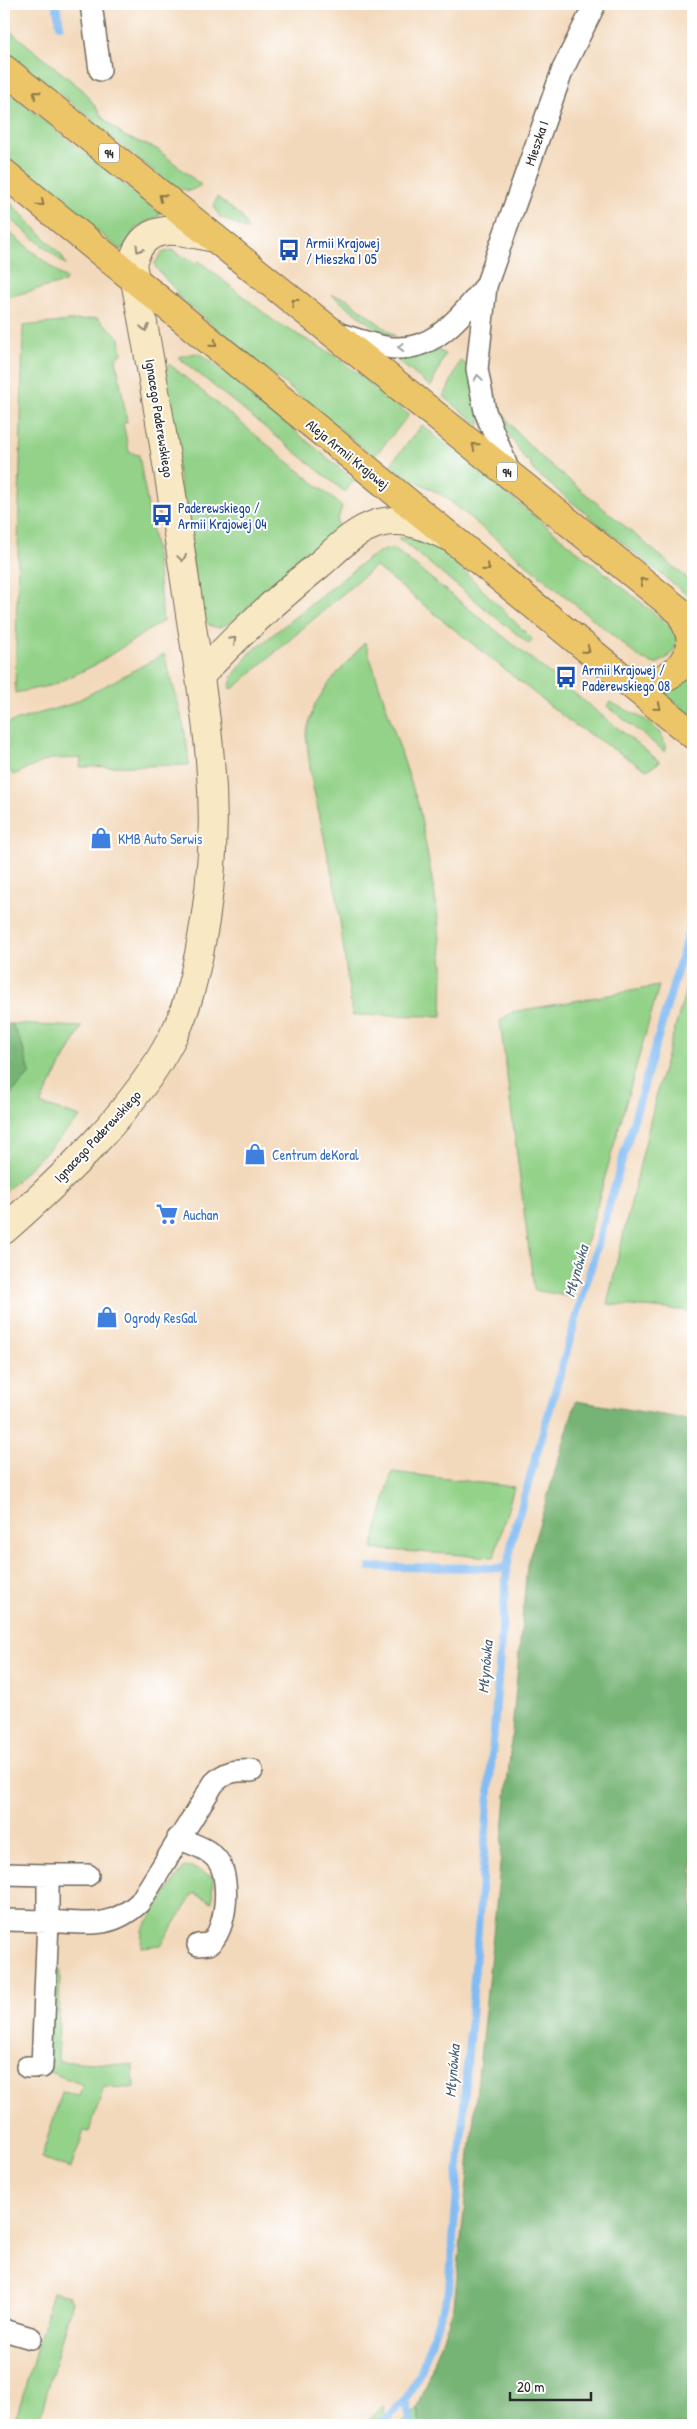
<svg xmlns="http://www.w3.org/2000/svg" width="697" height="2429" font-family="'Patrick Hand',sans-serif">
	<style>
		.green { fill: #93d288; stroke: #5f7e5a }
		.forest { fill: #76b474; stroke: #507050 }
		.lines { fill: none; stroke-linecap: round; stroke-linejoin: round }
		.stream { stroke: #82bcf3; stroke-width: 8 }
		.street-casing { stroke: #71685d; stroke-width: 24 }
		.secondary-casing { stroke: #71685d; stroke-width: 30 }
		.primary-casing { stroke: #71685d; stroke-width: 30 }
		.street { stroke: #fff; stroke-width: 21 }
		.secondary { stroke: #f8e8c3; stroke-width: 28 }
		.primary { stroke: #edc569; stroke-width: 28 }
		.oneway { stroke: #8c784a }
		.oneway2 { stroke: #928a77 }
		.oneway3 { stroke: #a0a0a0 }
		.labels { text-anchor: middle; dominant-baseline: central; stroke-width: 4; stroke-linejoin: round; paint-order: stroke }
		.shield { fill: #fff; stroke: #6b6b6b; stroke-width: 1 }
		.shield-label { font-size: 12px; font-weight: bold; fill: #2b2b2b }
		.street-label { font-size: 14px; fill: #2b2b2b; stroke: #fff }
		.transit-label { font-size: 14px; fill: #164399; stroke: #fff; text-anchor: start }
		.shop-label { font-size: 14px; fill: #366cbe; stroke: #fff; text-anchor: start }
		.water-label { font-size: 15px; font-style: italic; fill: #495e71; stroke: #fff }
	</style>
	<rect width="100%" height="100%" fill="#fff"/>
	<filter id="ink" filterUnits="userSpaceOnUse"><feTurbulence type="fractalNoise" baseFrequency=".02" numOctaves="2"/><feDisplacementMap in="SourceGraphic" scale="10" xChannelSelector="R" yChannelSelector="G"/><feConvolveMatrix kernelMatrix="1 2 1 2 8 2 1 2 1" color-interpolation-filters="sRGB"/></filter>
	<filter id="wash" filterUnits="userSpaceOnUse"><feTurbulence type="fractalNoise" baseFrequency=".0096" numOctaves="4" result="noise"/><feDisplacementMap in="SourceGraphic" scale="20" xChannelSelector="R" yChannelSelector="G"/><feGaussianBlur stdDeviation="1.12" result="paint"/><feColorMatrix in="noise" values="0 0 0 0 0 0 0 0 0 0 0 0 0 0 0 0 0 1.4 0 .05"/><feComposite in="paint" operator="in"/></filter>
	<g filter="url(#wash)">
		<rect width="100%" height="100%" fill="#f3d9bb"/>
		<!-- green -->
		<path class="green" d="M4,26L84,91L105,120L124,136L157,149L201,185L190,191L174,187L91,121L92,119L4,50Z
			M4,88L159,213L160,215L136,228L123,249H119L4,154Z
			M4,196L62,256L66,265L4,214Z
			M217,197L242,217L249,231L219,216L214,206Z
			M4,228L66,279L65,282L4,298Z
			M171,250L198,264L199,261L274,321L337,357L409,415L374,457L176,295L177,292L156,268L155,263L162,253Z
			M332,295L346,298L396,337L380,332Z
			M98,318L120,338L122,354L116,358L127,422L123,423L129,452L139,455L156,553L163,621L93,666L53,685L15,693L23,326Z
			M435,348L445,354L431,387L398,361L399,358Z
			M196,353L207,358L354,480L345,492L178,357Z
			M460,361L470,366L481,424L479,425L444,397Z
			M169,364L342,506L337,522L340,526L236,618C223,629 211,632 201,616L163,376Z
			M496,404L515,430L539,455L693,583V600L536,473L530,466L531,463L528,460L526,461L504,427Z
			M422,425L670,626C684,641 673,658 655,664L641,659L445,497L389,466Z
			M398,538C419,536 434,546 451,557V561L455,562L533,640L529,644Z
			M393,548L660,762L647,770L573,724L375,566L234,688H229L233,676L250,653L366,560L379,552Z
			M365,642L419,807L436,902L443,966L442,1016L352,1015L337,897L311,777L306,734L314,706L328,684Z
			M164,654C174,690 187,728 189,765L80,767L81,758L50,759L13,775L4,763V724L71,704Z
			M693,668V717L661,691Z
			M610,702C630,713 668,724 665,752L607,706Z
			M693,965V1311L607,1304L660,1080Z
			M659,986L571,1297L534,1290L500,1021L512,1012Z
			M12,1024L82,1027L40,1104L81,1117L4,1193V1102L30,1073L22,1045Z
			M392,1472L514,1487L494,1557L372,1549Z
			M184,1867L193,1868L213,1877L212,1902L194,1893L161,1945L141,1947L142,1930Z
			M49,1969L60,1970L58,2061L133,2065L134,2088L104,2087L89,2132L84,2131L71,2168L41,2158L62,2092L79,2095L83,2085L47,2071Z
			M53,2292L69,2296L72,2301L38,2425H14Z
			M383,2406L387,2425H364Z
			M418,2408L420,2425H401Z"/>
		<!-- forest -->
		<path class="forest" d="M4,1024H12L22,1045L30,1073L4,1102Z
			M576,1401L693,1420V2425H420L418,2408L454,2306L498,1887L527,1565Z"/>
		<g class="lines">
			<!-- stream -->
			<path class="stream" d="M56,4L60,25
				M370,1567L507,1568
				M406,2399L411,2425
				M380,2425L406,2399L422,2368L449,2290L507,1568L514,1532L693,917"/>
		</g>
	</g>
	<g filter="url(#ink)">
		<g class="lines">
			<!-- street casing -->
			<g class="street-casing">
				<path id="street" d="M91,4L100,70
					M337,333C353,338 370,344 386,347C433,355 459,317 486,286
					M510,474L485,411L477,369L486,286L563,69L595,4
					M178,1838C191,1844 209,1848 218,1861C231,1878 227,1931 209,1944L198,1945
					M4,1874L48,1875V1921C85,1923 111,1930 140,1902L214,1783C226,1771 236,1770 252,1771
					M48,1875H88
					M4,1920L48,1921L42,2067H27
					M4,2330L31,2338"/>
			</g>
			<!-- secondary casing -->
			<g class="secondary-casing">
				<path id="secondary" d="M200,676C237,635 277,599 320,564C337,549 354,531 376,524C401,516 423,525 445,535
					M4,1230C63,1178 136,1108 172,1038C186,1013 193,982 199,954C212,891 216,824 210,760C206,705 195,650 187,594C171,484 153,374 132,264C144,218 180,231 214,238"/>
			</g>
			<!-- primary casing -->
			<g class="primary-casing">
				<path id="primary" d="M4,69L693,622
					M4,173L693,735
					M624,678C646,683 669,683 683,662C686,657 690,651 691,645C692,633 685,622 680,612"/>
			</g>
			<!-- street -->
			<use href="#street" class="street"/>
			<!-- secondary -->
			<use href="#secondary" class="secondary"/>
			<!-- primary -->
			<use href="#primary" class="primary"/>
		</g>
		<!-- one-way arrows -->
		<defs><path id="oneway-chevron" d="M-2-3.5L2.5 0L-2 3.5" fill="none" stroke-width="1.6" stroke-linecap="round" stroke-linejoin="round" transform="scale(1.25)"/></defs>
		<g class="oneway">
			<use href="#oneway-chevron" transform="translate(36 94) rotate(-141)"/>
			<use href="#oneway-chevron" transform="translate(162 197) rotate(-140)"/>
			<use href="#oneway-chevron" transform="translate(41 203) rotate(39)"/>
			<use href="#oneway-chevron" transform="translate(294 302) rotate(-142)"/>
			<use href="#oneway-chevron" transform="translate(214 344) rotate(39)"/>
			<use href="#oneway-chevron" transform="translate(475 446) rotate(-141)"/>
			<use href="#oneway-chevron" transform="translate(487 568) rotate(39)"/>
			<use href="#oneway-chevron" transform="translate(643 581) rotate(-141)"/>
			<use href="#oneway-chevron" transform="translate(587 650) rotate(39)"/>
			<use href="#oneway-chevron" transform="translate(658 707) rotate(39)"/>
		</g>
		<g class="oneway2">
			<use href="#oneway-chevron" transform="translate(139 249) rotate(121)"/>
			<use href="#oneway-chevron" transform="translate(145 328) rotate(79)"/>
			<use href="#oneway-chevron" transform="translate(182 558) rotate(82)"/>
			<use href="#oneway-chevron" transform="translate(233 640) rotate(-45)"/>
		</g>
		<g class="oneway3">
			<use href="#oneway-chevron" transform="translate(401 347) rotate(179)"/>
			<use href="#oneway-chevron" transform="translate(478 378) rotate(-98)"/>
		</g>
	</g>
	<!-- icons -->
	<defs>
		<g id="bus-bare" transform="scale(1.725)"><path d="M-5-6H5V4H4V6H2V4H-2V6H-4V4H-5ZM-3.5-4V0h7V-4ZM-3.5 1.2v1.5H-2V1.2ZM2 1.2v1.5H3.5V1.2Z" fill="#1a4fb4" stroke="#fff" stroke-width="2.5" paint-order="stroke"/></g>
		<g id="shop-bare" transform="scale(1.725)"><path d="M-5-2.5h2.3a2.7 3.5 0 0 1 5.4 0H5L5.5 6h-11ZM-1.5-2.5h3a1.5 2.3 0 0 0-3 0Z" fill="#3f7fe0" stroke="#fff" stroke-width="2.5" paint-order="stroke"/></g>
		<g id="supermarket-bare" transform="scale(1.725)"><path d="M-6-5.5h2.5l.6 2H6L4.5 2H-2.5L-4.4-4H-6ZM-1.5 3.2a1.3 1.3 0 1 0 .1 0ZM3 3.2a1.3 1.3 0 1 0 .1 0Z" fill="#3f7fe0" stroke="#fff" stroke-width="2.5" paint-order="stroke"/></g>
	</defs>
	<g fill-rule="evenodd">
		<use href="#bus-bare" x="289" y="250"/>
		<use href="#bus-bare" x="162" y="515"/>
		<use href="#bus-bare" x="566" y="677"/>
		<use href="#shop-bare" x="101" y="838"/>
		<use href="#shop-bare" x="255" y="1154"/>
		<use href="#supermarket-bare" x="167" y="1214"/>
		<use href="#shop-bare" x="107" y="1317"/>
	</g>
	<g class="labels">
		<!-- shield labels -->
		<g class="shield">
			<rect x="99" y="143.5" width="20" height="19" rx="4"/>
			<rect x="497" y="462.5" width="20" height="19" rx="4"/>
		</g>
		<g class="shield-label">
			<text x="109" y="153">94</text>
			<text x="507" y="472">94</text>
		</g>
		<!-- street labels -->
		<g class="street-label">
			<text transform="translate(536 143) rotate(-71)">Mieszka I</text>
			<text transform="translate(160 418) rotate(81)">Ignacego Paderewskiego</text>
			<text transform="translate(348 454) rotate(39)">Aleja Armii Krajowej</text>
			<text transform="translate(97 1136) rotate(-47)">Ignacego Paderewskiego</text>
		</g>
		<!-- transit labels -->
		<g class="transit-label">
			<text x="306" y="242">Armii Krajowej<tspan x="306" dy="16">/ Mieszka I 05</tspan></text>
			<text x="178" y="507">Paderewskiego /<tspan x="178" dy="16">Armii Krajowej 04</tspan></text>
			<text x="582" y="669">Armii Krajowej /<tspan x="582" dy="16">Paderewskiego 08</tspan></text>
		</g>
		<!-- shop labels -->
		<g class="shop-label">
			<text x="118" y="838">KMB Auto Serwis</text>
			<text x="272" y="1154">Centrum deKoral</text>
			<text x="183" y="1214">Auchan</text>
			<text x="124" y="1317">Ogrody ResGal</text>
		</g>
		<!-- water labels -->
		<g class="water-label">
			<text transform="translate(576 1271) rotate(-74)">Młynówka</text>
			<text transform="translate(485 1667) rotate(-85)">Młynówka</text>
			<text transform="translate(452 2071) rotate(-85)">Młynówka</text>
		</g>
	</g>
	<!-- margin -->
	<rect width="697" height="2429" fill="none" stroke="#fff" stroke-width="20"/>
	<!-- scale -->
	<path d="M510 2392v8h81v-8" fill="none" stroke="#2b2b2b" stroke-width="2.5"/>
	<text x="517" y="2392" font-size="15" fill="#2b2b2b" stroke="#ffffff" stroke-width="4" paint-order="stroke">20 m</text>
</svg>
